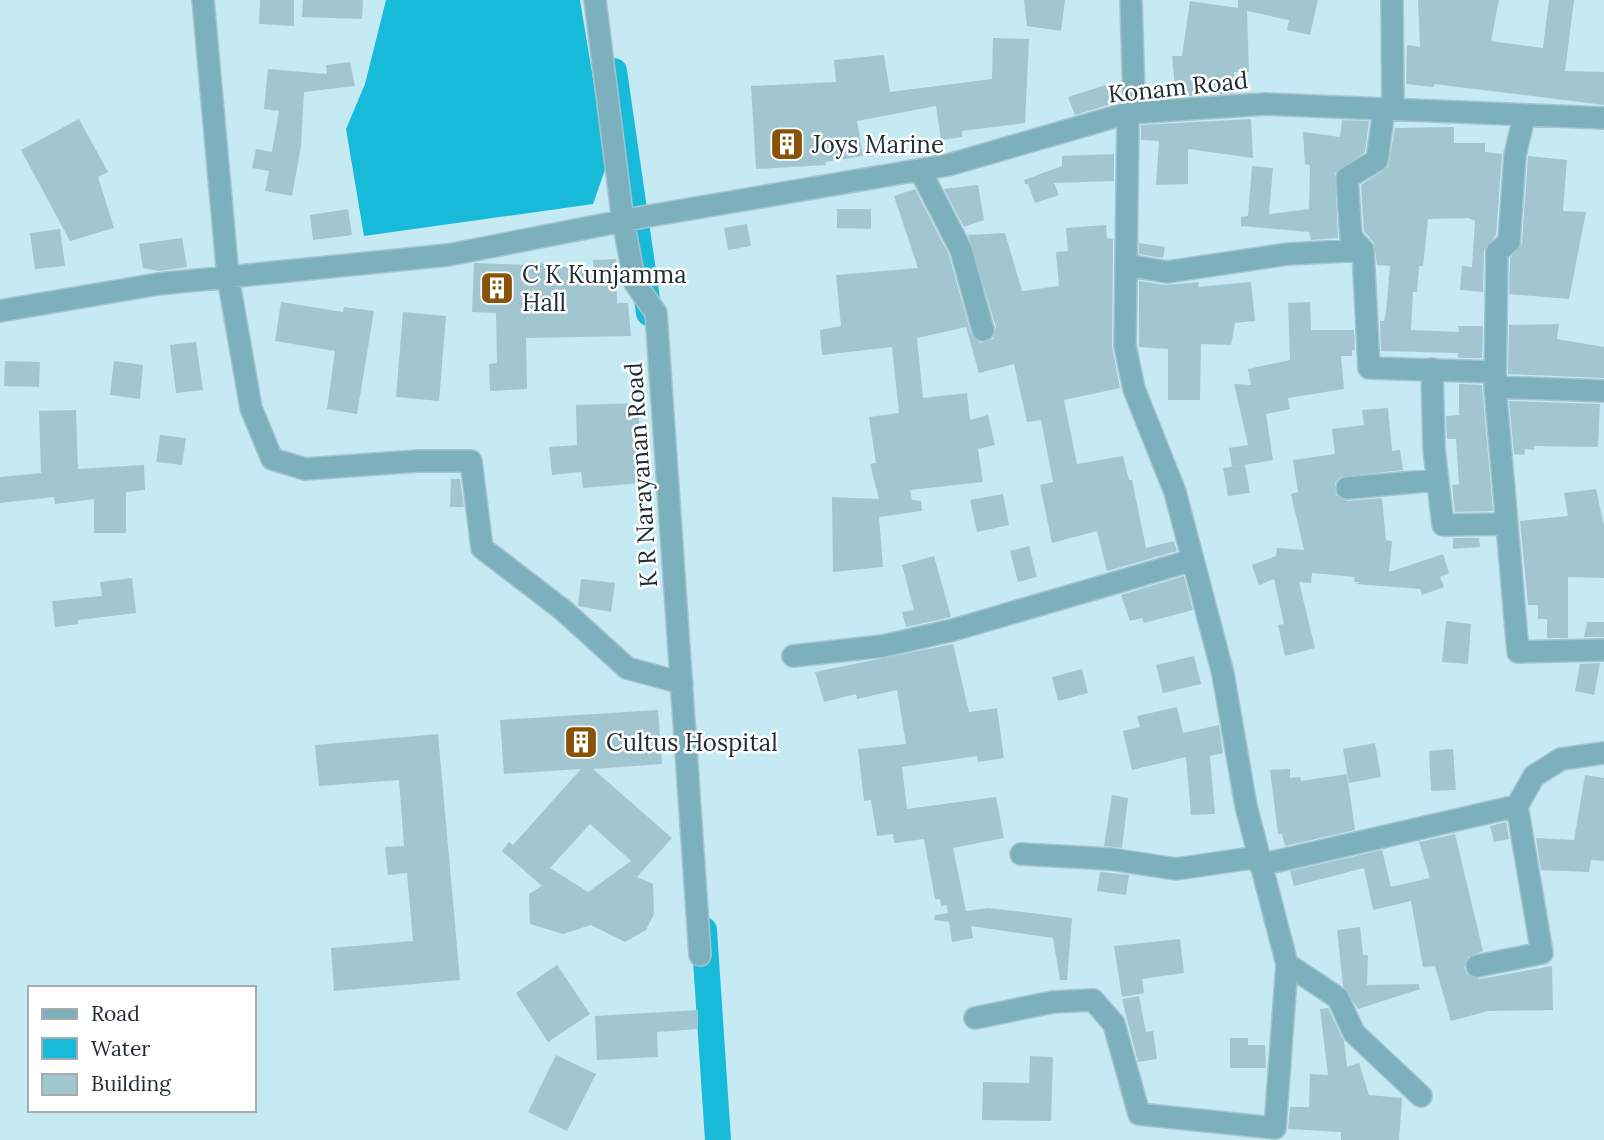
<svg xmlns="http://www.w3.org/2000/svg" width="1604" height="1140" font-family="Lora,serif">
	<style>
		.water { fill: #17bbd9 }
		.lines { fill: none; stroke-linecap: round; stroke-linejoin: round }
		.canal { stroke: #17bbd9; stroke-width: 26 }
		.building { fill: #a2c6cf; fill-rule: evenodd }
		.minor-casing { stroke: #a4c4cd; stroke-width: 24 }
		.minor { stroke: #7db0bd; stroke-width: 21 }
		.labels { text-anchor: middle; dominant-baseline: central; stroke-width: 5; stroke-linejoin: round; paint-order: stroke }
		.street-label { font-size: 24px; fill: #202e32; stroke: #fff }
		.poi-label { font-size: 24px; fill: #202e32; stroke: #fff; text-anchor: start }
	</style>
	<rect width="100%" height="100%" fill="#c5eaf4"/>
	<!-- water -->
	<path class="water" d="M386,0H580L607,164L593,204L364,236L346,129L365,84Z"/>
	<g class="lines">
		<!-- canal -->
		<path class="canal" d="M614,71L649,313
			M704,930L718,1140"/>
	</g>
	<!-- building -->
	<path class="building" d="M260,0H294V26L259,24Z
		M303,0H363L362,19L302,17Z
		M1024,0H1065L1061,31L1027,26Z
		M1238,0H1318L1310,35L1287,30L1289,20L1247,11L1249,72H1234L1235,93L1176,97L1172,56H1182L1190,1L1238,8Z
		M1418,0H1499L1491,41L1543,48L1549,0H1574L1565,71L1604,72V105L1434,84V87L1406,84L1407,45L1420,47Z
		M993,38L1029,39L1025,123L962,131V137L941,140L936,106L857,121L863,156L825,162L826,165L756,169L751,86L836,82L834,60L884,55L890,92L992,79Z
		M350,62L355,86L304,92L301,146L292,196L265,191L269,171L252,168L256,149L272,152L279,111L264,109L268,69L327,74L326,65Z
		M1112,83L1118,102L1075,115L1068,97Z
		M79,119L108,172L98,177L114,228L70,241L21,150Z
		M1251,119L1253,158L1188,149V184L1156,185L1159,141L1141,140V125Z
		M1342,120L1369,121L1365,152L1335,173L1338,238L1311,240L1309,232L1241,226V217L1248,216L1252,166L1273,168L1269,214L1309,209L1310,165L1305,164L1303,132L1340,137Z
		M1454,127V143H1485V152L1502,154L1496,235L1484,251L1483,292L1460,290L1462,266L1472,267L1475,221L1469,218L1428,219L1423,266H1419L1417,292H1413L1411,330L1459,332L1458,326H1483L1482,358H1458V353L1381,351L1380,321H1384L1386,312L1390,266L1377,265L1374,243L1364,231L1361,185L1388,167L1395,128Z
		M1114,154V181L1054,183L1059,195L1035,203L1028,184H1025L1024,180L1062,166V156Z
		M1528,156L1567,160L1563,211L1586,212L1569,299L1509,294L1510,258L1522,243Z
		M978,185L984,220L964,227L944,189Z
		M915,189L949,255L971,334L980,343L993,339L996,327L968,235L1005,233L1022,291L1059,286L1056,252L1068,251L1066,228L1106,225L1107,238L1113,239L1112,346L1120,388L1064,400L1077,464L1123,456L1129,480H1132L1146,548L1174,541L1177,551L1107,571L1097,531L1052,543L1040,485L1053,482L1041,420L1027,422L1014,364L979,373L966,327L917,338L923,398L967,393L970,420L988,415L995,445L978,449L983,482L910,490L912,500L921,501L922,511L879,517L883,567L833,572L832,497L879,499L870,464L876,463L869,417L899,413L892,347L822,355L820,330L841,326L836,275L918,268L894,196Z
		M348,209L352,235L313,240L310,215Z
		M837,209H871V229L837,228Z
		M747,224L751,246L728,250L724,228Z
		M60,229L65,266L35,269L30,233Z
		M182,238L187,267L160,271L143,268L139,244Z
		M1139,243L1165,247L1163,258L1139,254Z
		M616,259L617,303H628L631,336L526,338L527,389L490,391L489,364L497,363L496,313L472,312L474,263L531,265V262L594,271L593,260Z
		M1139,281L1165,285L1199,282L1198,287L1251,282L1255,321L1235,323L1231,345L1201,344L1200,400H1168V349L1139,347Z
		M281,302L343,312L344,307L374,311L357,414L327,409L335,351L275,341Z
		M1310,302L1311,330H1354L1355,350H1352V356H1341L1344,389L1288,398L1290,409L1266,414L1273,460L1232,467L1229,448L1248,445L1234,384L1251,385L1248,369L1290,360L1288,303Z
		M403,312L446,316L439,401L396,397Z
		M1559,324L1557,339L1604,347V378L1508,374L1509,325Z
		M196,342L203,390L176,393L170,345Z
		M5,361L40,362L39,387L4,386Z
		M114,361L143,365L140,399L110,395Z
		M1459,384L1482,385L1493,511L1455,512L1452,485L1459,484L1456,439H1447L1446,416L1459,415Z
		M1509,401L1600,404L1598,447L1534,446V450L1525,449L1524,455L1514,454Z
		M639,403V425H636L641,483L583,488L581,472L552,475L549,447L577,445L576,405Z
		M1388,408L1392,451L1400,450L1403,470L1340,477L1335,483L1336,495L1347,501L1382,498L1386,540L1392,541L1389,572L1443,554L1449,573L1440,577L1444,587L1422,595L1420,589L1356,584L1360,582H1354L1355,577L1312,573L1311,583L1299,582L1315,648L1285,656L1278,625L1284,624L1274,579L1259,585L1252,565L1276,556L1277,548L1304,550L1291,494L1298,492L1293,460L1335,454L1332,429L1364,425L1362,410Z
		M76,410L78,469L144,465L145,490L126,492V533H94V499L55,504L54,497L0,503V477L41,473L39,411Z
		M160,435L186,438L182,465L156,462Z
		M1245,465L1250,493L1228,496L1223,468Z
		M451,479H460L464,507H450Z
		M1596,489L1604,526V578L1568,577V638H1547V619H1538V605H1528L1520,521L1568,516L1564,493Z
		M1003,494L1009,525L977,532L970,500Z
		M1453,538H1479L1480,547L1453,549Z
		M1029,546L1037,577L1018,582L1010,551Z
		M934,556L951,617L906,627L902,612L914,610L902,565Z
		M1184,576L1193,610L1144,623L1142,618L1130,621L1121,595Z
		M132,578L136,613L78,620V624L55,627L52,601L102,596L100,582Z
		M581,579L615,583L611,612L578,606Z
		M1446,621L1471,624L1468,664L1442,662Z
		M1587,622H1604V637H1584Z
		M953,644L969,712L997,708L1004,758L978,762L977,756L902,767L907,809L996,797L1004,838L953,848L966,911L988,908L1072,918L1067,980H1060L1053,938L971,926L973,938L952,942L949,922L934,920L935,915L948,913L947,905L941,906L940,899H935L924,839L894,843L893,834L877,836L871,800L864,801L858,749L906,744L897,690L857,699L856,694L824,702L815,672Z
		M1194,656L1201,684L1163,693L1156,665Z
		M1600,663L1594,695L1575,691L1580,664Z
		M1082,669L1088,693L1058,701L1052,677Z
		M1177,707L1183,733L1219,725L1223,753L1210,756L1215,814L1191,815L1186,757L1132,770L1123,731L1140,727L1137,716Z
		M658,710L662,764L593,769L672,838L637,877L653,884L654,914L646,930L625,942L591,925L563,934L530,924L529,894L542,886L502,851L509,842L513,845L581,769L504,774L500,720ZM590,824L631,861L588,892L550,868Z
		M438,734L460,980L334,991L331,948L413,941L407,873L388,875L385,847L404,846L399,780L319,786L315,745Z
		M1375,743L1381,777L1349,783L1343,749Z
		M1453,749L1456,790L1431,791L1429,751Z
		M1290,769V778L1300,777L1301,781L1347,774L1355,830L1285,846L1282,834H1278L1270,770Z
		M1585,775L1604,778V861L1591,860L1589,872L1541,870L1536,838L1574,840Z
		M1112,795L1128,798L1122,848L1104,846Z
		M1506,822L1509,839L1494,842L1490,826Z
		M1455,834L1483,951L1468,957L1464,968L1467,974L1480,979L1552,966L1553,1010L1488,1011L1451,1021L1435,966L1423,967L1411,901L1373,910L1364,868L1294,886L1290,871L1382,850L1391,887L1430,878L1419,842Z
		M1100,872L1129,875L1126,895L1097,891Z
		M1360,927L1363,955H1368L1367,985L1419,984L1420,989L1358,1009L1343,986L1337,930Z
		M1180,939L1184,973L1142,979L1144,993L1122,997L1114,946Z
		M557,965L590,1014L548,1042L516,993Z
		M1139,996L1146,1032L1153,1031L1157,1059L1138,1062L1122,999Z
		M1328,1008L1344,1041L1347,1067L1359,1063L1369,1095L1402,1098L1399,1140H1341V1132L1288,1129L1290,1107H1309L1310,1074L1328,1075L1320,1009Z
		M698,1010V1029L657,1032L658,1057L597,1060L595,1016Z
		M1230,1038H1248V1045H1265L1266,1068H1230Z
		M556,1055L596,1074L567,1131L528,1112Z
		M1030,1056L1053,1057L1051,1121L982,1120L983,1082L1029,1083Z"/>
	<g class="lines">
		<!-- minor casing -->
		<g class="minor-casing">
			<path id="minor" d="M203,0L228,277L251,408L272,459L305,469L418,461H471L482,548L563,610L627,668L682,683
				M595,0L623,221L635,283L656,313L700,955
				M1131,0L1134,99L1128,113L1125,346L1134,389L1175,492L1193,560
				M1392,0L1393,109
				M1524,117L1515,155L1509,242L1497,252L1495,387L1518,652L1604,650
				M920,170L961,250L983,330
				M1363,250L1369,368L1495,372
				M1126,265L1167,272L1288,254L1363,250L1351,237L1347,178L1377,160L1384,110
				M0,311L158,284L448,255L643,217L948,165L1128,113L1265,104L1604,118
				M1432,369L1434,449L1443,525L1507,524
				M1495,387L1604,391
				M1347,488L1437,480
				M793,656L883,646L953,630L1193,560L1223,674L1246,806L1287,964L1338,998L1354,1033L1421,1096
				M1021,854L1110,859L1176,869L1258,857
				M1260,865L1517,806L1534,776L1561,759L1604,753
				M1477,966L1542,953L1517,806
				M975,1018L1053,1002L1093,1000L1114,1024L1139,1114L1275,1128L1287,964"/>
		</g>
		<!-- minor -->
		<use href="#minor" class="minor"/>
	</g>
	<!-- icons -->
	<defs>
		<g id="building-square" transform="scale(1.75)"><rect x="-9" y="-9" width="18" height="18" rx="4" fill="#8a5207" stroke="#fff"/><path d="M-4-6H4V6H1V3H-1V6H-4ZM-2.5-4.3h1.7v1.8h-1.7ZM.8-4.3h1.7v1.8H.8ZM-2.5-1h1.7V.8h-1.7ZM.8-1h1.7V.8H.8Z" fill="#fff"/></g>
	</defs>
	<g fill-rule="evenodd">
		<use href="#building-square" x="787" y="144"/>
		<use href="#building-square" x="497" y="288"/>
		<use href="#building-square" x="581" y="742"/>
	</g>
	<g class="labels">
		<!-- street labels -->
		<g class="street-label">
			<text transform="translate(1178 87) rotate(-6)">Konam Road</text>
			<text transform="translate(641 475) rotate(-94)">K R Narayanan Road</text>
		</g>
		<!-- poi labels -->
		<g class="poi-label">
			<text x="812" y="144">Joys Marine</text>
			<text x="522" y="274">C K Kunjamma<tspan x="522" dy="28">Hall</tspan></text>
			<text x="606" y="742">Cultus Hospital</text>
		</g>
	</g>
	<!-- legend -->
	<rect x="28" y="986" width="228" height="126" fill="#ffffff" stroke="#a6abad" stroke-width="2"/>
	<rect x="42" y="1009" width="35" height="10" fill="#7db0bd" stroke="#a6abad" stroke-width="2"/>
	<text x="91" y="1021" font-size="21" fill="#202e32">Road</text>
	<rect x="42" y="1038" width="35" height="21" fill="#17bbd9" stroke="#a6abad" stroke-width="2"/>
	<text x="91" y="1056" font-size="21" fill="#202e32">Water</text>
	<rect x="42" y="1074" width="35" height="21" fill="#a2c6cf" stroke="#a6abad" stroke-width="2"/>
	<text x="91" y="1091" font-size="21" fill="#202e32">Building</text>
</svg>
